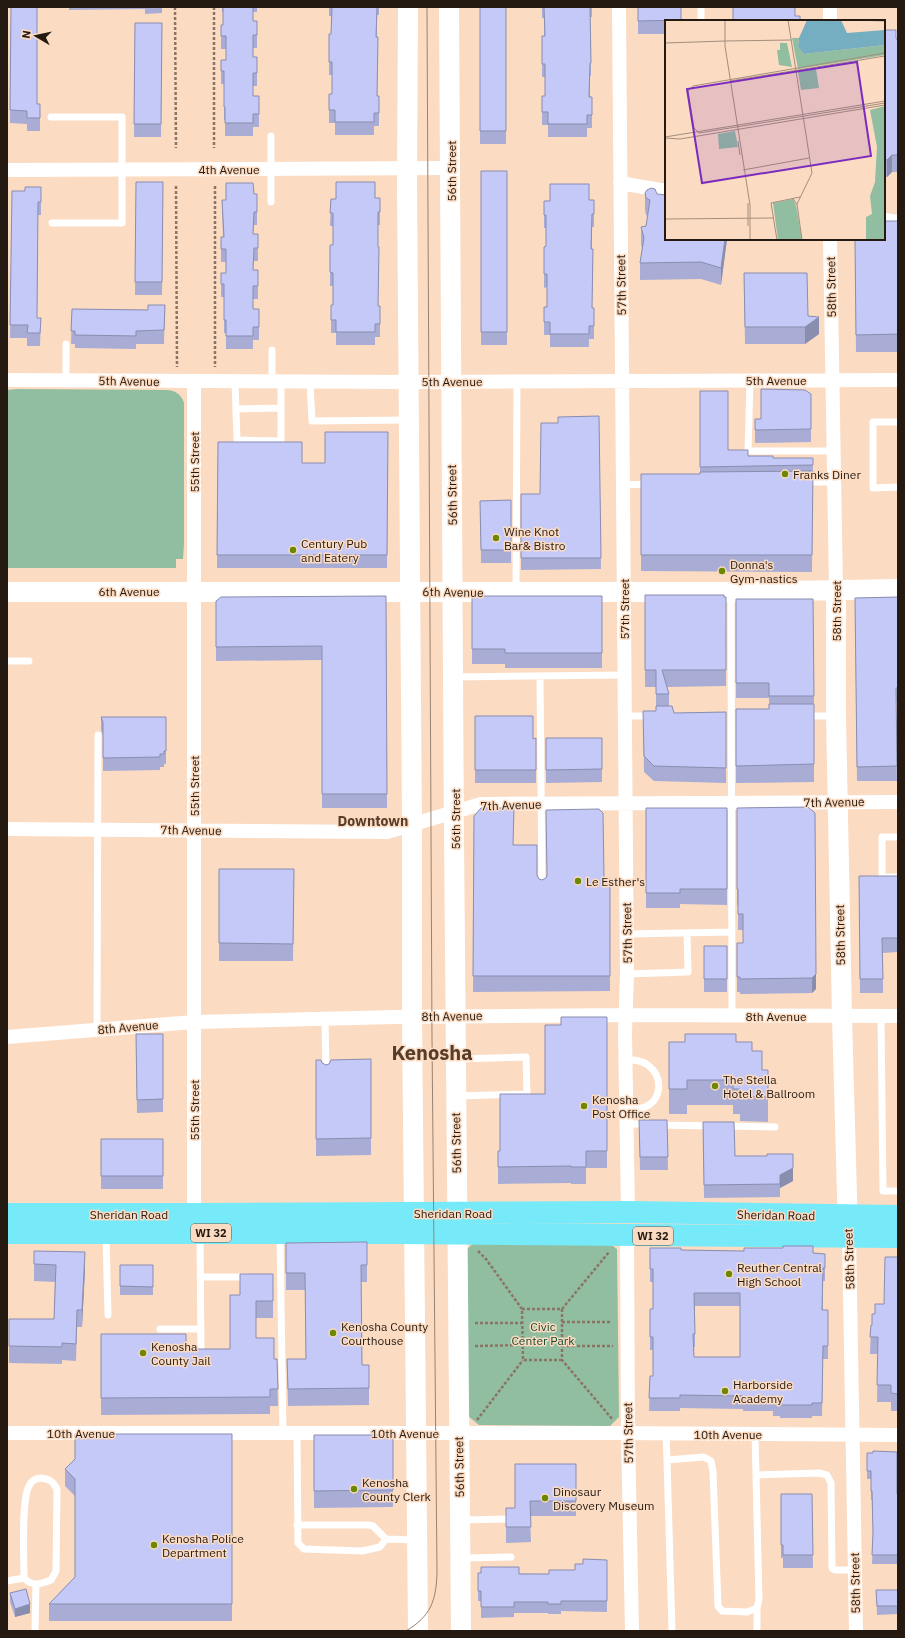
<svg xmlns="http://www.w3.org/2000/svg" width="905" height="1638" font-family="'IBM Plex Sans',sans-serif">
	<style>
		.green { fill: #91bda0 }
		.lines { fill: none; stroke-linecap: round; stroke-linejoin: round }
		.path { stroke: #8a7565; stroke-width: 2.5; stroke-dasharray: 3 2; stroke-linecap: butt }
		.lane { stroke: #fff; stroke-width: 7 }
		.street { stroke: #fff; stroke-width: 14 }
		.secondary { stroke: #fff; stroke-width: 20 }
		.primary { stroke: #77eafa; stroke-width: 22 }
		.tram { stroke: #998371; stroke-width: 1 }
		.wall { fill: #a9add5; fill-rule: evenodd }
		.shaded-wall { fill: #898dae }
		.building { fill: #c4c9f8; stroke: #898dae; fill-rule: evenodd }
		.poi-dot { fill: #6c8800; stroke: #fbdbc2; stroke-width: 1.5 }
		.labels { text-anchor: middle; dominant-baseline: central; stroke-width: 3; stroke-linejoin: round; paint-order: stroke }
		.shield { fill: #fbdbc2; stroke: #655446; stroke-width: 1 }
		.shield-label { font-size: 11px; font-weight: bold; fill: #251a11 }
		.street-label { font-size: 12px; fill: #251a11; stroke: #fbdbc2 }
		.poi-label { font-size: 12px; fill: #251a11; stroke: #fbdbc2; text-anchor: start }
		.park-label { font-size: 12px; fill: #134a2d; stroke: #fbdbc2 }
		.quarter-label { font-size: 14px; font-weight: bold; fill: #573d29; stroke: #fbdbc2 }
		.town-label { font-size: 20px; font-weight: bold; fill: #573d29; stroke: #fbdbc2 }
		.inset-road { fill: none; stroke: #a58e7b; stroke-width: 1 }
		.view { fill: #7b2cbf; fill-opacity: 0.15; stroke: #7b2cbf; stroke-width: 2 }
		.inset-edge { fill: none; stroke: #251a11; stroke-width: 2 }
	</style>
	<rect width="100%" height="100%" fill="#fbdbc2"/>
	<!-- green -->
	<path class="green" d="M17,389L166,390C175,390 181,394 184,403V544L183,559H176V568H7V390Z
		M476,1241H606L617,1249L619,1417L610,1426L479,1425L468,1416L467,1249Z"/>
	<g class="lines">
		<!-- path -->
		<path class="path" d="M175,7L176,148
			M214,7V148
			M176,186L177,367
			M215,186V367
			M478,1251L486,1259L522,1309
			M562,1309L609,1252
			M562,1322H612
			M475,1323H522
			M475,1346L523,1345
			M562,1346H613
			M562,1360H523L522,1309H562V1360L613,1420
			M477,1420L523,1360"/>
		<!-- lane -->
		<path class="lane" d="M701,7V21
			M884,33L898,35
			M51,117H122V223H52
			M271,202V136
			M66,344V381
			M272,350V382
			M750,380L748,451H834
			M235,382L237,440L281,441V382
			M310,382L312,421L407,420
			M236,409L281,408
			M898,422H873V488L898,487
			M803,482H835
			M623,485L651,484
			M516,592L517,381
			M731,594L732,1016
			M7,661H29
			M540,676L542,889
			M454,677L624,675
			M625,716H652
			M804,716H834
			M898,837H882V877H898
			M627,934L732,932
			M627,974L688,972L687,933
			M881,1016L883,1191H898
			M325,1019L326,1073
			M97,1030L98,735
			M625,1059C633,1060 643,1060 649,1066C663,1077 662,1100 645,1107C639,1109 632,1109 626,1109
			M456,1096L527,1094L526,1057L457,1059
			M626,1124H648
			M659,1125L712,1126
			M725,1126L775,1127
			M200,1235L201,1353
			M106,1236L108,1315
			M280,1236L283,1433
			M200,1277H249
			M160,1329H201
			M297,1433L298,1543L304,1549L362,1551L380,1547L386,1539L415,1540
			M666,1433L667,1460
			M756,1475L819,1473L827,1475L831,1483L832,1568L835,1570H856
			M41,1478C49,1479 53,1481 57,1489L56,1571L51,1580C41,1584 32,1587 24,1578C24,1559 21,1500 29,1486C32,1480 35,1479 41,1478Z
			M462,1520L508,1519
			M297,1525H368L373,1526L386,1539
			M462,1558L511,1557
			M7,1581L24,1578
			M757,1608V1631
			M35,1631L36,1584
			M672,1631L667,1460L704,1457L711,1461L713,1472L718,1606L722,1611L747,1612L757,1608L759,1599L755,1434"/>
		<!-- street -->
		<path class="street" d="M619,7L627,974L625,1033L628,1212
			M830,7V21
			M7,170L451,168
			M620,183L666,191
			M884,220L898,222
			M830,239L836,589
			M7,380L409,382L898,380
			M7,829L387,832L481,804L898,802
			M7,1037L194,1022L395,1017L625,1015L898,1016
			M194,1214V382
			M627,1235L628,1433L632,1631
			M849,1237L856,1631
			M7,1433H615L898,1435"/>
		<!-- secondary -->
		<path class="secondary" d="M408,7L407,183L412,825V1016L418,1631
			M449,7C454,548 453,1090 461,1631
			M836,589V716L842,1016L848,1231
			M7,592H731L898,589"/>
		<!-- primary -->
		<path class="primary" d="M7,1214H194L628,1212L898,1216
			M7,1233H395L898,1237"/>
		<!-- tram -->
		<path class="tram" d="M406,1631C431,1616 436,1601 437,1573L432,1038L427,7"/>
	</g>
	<!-- wall -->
	<path class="wall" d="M11,7L37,104H40V131H27V124L10,123Z
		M69,7H162V13L145,14V9L69,10Z
		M222,7H257V12H253V21H257V48H253V57H257V86H253V96H259V127H253V136H225V120H224V84H221V60H226V49H221V25H223V12H222Z
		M329,7H379V15H377V37L378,50L377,96H379V126H374V135H335V123H329V94H332V75H329V34H331V16H329Z
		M480,7H506V144H480Z
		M542,7H592V17H590L591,76H590V97H592V128H587V137H548V125H542V96H545V77H542V36H544V18H542Z
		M638,7H681V21H666V34H638Z
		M135,23H162L161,137H134Z
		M884,30L896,38L898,41V172H892L887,177H884Z
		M481,171H507V345H481Z
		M136,182H163L162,295H135Z
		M41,187V215H38L37,318H41L40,346H27V338H10L12,191H25Z
		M647,190L666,239H727L721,285L701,279L640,280V263L642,248L641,245V227L646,226L648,216L646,215L645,210V193Z
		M254,194H257V225H254L253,234L258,248V261H254L253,270H258V299H253V309H259V340H253V349H226V333H224V297H221V273H226V262H221V237H223L222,200H226Z
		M380,198V225H378V247L379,260L378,306L380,324V337H375V345H336V333H331V305H333V286H330V245H333V226H330L331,199Z
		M589,200L594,214V227H592V249L593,262L592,308H594V339H589V347H550V335H544V307H547V287L544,288V247L546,246V228H544V201Z
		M898,221V352H856L855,239Z
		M744,273L808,316L819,334L805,344H745Z
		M165,305L164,344H136V349L75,348V344H71L72,309L148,310Z
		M700,391L728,450L748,456L773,458H813L812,572L641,571V474H700Z
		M811,394V442L755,443V419H761Z
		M599,416L601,569L521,570V494H540L558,423Z
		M388,432L387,568H217L218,442L302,463H325Z
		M511,500V563H481L480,501Z
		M645,595L726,597V686L667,687L669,694V706L674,713L726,712V783L654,781L644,772L643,711H656V687H645Z
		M386,596L387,808H322V660L216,661V601Z
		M472,596H602V668H505V664H472Z
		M898,597V702H896L897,781H857L855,598Z
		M736,599H813L814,704V782L736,783V709H769V698H736Z
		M475,716L533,739L536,738V783H475Z
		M101,717H166V764H164V767H160V770L103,771V735L101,730Z
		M546,738H602V782L546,783Z
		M808,807L816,989L812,993L740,994V992H737V943H743V930H738V905H737V808Z
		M646,808H727V905L680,904V908H646Z
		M474,816L514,845L539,879L542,880L610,879V991L473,992Z
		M219,869H294L293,961H219Z
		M859,876H898V952L883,953V993H860Z
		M704,946H727V992H704Z
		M607,1017V1168H586V1184H571V1183L498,1184V1151H500L545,1094L561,1025Z
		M136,1034H163V1112L137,1113Z
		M669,1042H736L752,1051L762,1070H768V1122L740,1121V1114H733V1105H687V1114H669Z
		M371,1059V1155L316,1156V1060L326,1065Z
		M639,1120H667L668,1170H640Z
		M703,1122L735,1156H767L793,1154V1181L780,1188V1197L704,1198Z
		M101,1139H163V1189H101Z
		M367,1242V1282H361L362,1365H369V1405L288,1406L287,1359H306L305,1290H286V1243Z
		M650,1248L681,1250L825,1254V1281H823V1310H828V1359H823L822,1416H812V1418H780V1416H773V1411H743V1409L680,1408V1411H649L650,1376H653V1350H650V1309H653V1282H650ZM695,1306H740V1357H694V1347H695Z
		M34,1251L85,1269L82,1327H77L76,1361L62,1360V1364L9,1363V1346L54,1319L55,1282L34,1281Z
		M898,1257V1411H891V1402H877L878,1354H870L871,1325H872L875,1314L884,1304Z
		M120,1265H153V1295H120Z
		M273,1274V1318H256V1338L274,1359H277L278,1406H270V1414L101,1415V1334L186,1349H230L240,1295Z
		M232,1434V1621H49V1604L75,1577V1496L65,1486V1469Z
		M314,1435H393V1507L314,1508Z
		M867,1453L897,1494H898V1564H872L873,1535L872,1500H871V1479H867Z
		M576,1464V1516H530L531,1542L506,1543V1508H515Z
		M781,1494H812L813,1568H783V1558H781Z
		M607,1560V1612L561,1611V1614H548V1613H514V1617L481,1618V1601H478V1573L549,1574L575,1570L583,1564Z
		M876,1590H898V1614L877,1615Z
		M10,1593L30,1613L15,1617L10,1602Z"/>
	<!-- shaded-wall -->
	<path class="shaded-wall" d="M892,155V172L887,177V160Z
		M725,239H727L721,285V268Z
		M819,317V334L805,344V327Z
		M816,974V989L812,993V978Z
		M793,1168V1181L780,1188V1175Z
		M85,1252V1269L82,1327V1310Z
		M30,1604V1613L15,1617V1609Z"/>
	<!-- building -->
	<path class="building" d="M11,7H37V104H40V118H27V111L10,110Z
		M223,7H253V21H257V35H253V57H257V73H253V96H259V114H253V123H225V107H224V71H221V60H226V36H221V25H223Z
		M332,7H377L376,37H378L377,96H379V113H374V122H335V110H329V94H332V62H329V34H331Z
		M480,7H506V131H480Z
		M544,7H590L591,63H590L589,97H592V115H587V124H548V112H542V96H545V64H542V36H545Z
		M638,7H681V20L638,21Z
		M733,7H795V16H800V21H733Z
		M135,23H162L161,124H134Z
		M884,30H896V38L898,41V155H892L887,160H884Z
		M481,171H507V332H481Z
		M136,182H163L162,282H135Z
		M336,182H375V198H380V212H378V247H379L378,306H380V324H375V332H336V320H331V305H333V273L330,272V245H333V213H330L331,199H336Z
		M226,183H253L254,194H257V212H254L253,234H258V248H254L253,270H258V286H253V309H259V327H253V336H226V320H224V284H221V273H226V249H221V237H224L222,200H226Z
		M550,184H589V200H594V214H592L591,249H593L592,308H594V326H589V334H550V322H544V307H547V274H544V247L546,246V215H544V201H550Z
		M25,187H41V202H38L37,318H41L40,333H27L28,325H10L12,191H25Z
		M651,188L655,189L657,194L666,195V239H725L721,268L701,262L640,263L644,238L641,227L646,226L650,200L646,198L645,193L647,190Z
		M884,221H898V334L856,335L855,239H884Z
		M744,273H807L808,316L819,317L805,327H745Z
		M148,305H165L164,330L136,331V336L75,335V331H71L72,309L148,310Z
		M761,389L805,390L811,394V429L755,430V419H761Z
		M700,391H728V450H748V456H773V458H813V465L700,467Z
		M599,416L601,558H521V494H540L541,423H558V417Z
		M325,432H388L387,555H217L218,442H302V463H325Z
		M813,471L812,555H641V474H700V472Z
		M511,500V550H481L480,501Z
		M645,595H724V597H726V670H662L669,694H656V670H645Z
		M386,596L387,794H322V646L216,647V601L221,597Z
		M472,596H602V653H505V649H472Z
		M898,597V688H896L897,766L857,767L855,598Z
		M736,599H813L814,696H769V683H736Z
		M769,704H814V764L736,766V709H769Z
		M656,706H672L674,713L726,712V768L654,766L644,756L643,711H656Z
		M475,716H533V739L536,738V770H475Z
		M101,717H166V751H164V754H160V757L103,758V722Z
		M546,738H602V769L546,770Z
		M808,807L815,813L816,974L812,978L740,979V977H737V943H743V914H738V889H737V808Z
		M481,808H514L513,845H537V875L539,879L542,880L546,878L547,875L546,810L599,809L603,813L604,879H610V976H473L474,816Z
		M646,808H727V889H680V893H646Z
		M219,869H294L293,944L219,943Z
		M859,876H898V938H882L883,979H860Z
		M704,946H727V979H704Z
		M561,1017H607V1151H586V1167H571V1166L498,1167V1151H500V1094H545V1025H561Z
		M136,1034H163V1099L137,1100Z
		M685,1034H736V1042H752V1051H762V1070H768V1097L740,1096V1089H733V1080H687V1089H669V1042H685Z
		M371,1059V1138L316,1139V1060H321L322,1063L326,1065L329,1064L331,1060Z
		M639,1120H667L668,1157H640Z
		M703,1122H734L735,1156H767V1154H793V1168L780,1175V1184L704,1185Z
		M101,1139H163V1176H101Z
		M367,1242V1265H361L362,1365H369V1388L288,1389L287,1359H306L305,1273H286V1243Z
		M783,1246H813V1253L825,1254V1268H823L822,1310H828V1346H823L822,1403H812V1405H780L781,1403L773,1402V1398H743V1396L680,1395V1398H649L650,1376H653V1337H650V1309H653V1269H650V1248H681V1250L744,1251V1248H783ZM694,1293H740V1357H694L693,1334H695Z
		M34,1251L85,1252L82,1310H77L76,1344L62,1343V1347L9,1346V1319H54L56,1265L34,1264Z
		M885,1257H898V1394L891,1393V1385H877L878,1337H870L871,1325H872V1314H875V1304H884Z
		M120,1265H153V1287L120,1286Z
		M240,1274H273V1301H256V1338H274V1359H277L278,1389H270V1397L101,1398V1334H186V1349H230V1295H240Z
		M75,1434H232V1604H49L75,1577V1479L65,1469L75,1459Z
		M314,1435H393V1490L314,1491Z
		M873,1451L897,1452V1494H898V1555H872L873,1532L872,1491H871V1471H867V1453H873Z
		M515,1464H576V1501H530L531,1527H506V1508H515Z
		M781,1494H812L813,1555H783V1545H781Z
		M583,1559L607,1560V1601H561V1604H548V1602H514V1607H481V1591H478V1573H481V1567H519V1574H549V1570H575V1564H583Z
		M26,1589L30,1604L15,1609L10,1593Z
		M876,1590H898V1606H877Z"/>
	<!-- markers -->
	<g class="poi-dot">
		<circle cx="785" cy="474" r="4"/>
		<circle cx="496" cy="538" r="4"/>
		<circle cx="293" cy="550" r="4"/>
		<circle cx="722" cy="571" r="4"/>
		<circle cx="578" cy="881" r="4"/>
		<circle cx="715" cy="1086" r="4"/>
		<circle cx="584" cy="1106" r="4"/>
		<circle cx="729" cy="1274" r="4"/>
		<circle cx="333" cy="1333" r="4"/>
		<circle cx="143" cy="1353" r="4"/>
		<circle cx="725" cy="1391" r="4"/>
		<circle cx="354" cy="1489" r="4"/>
		<circle cx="545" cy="1498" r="4"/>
		<circle cx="154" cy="1545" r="4"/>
	</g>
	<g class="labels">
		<!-- shield labels -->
		<g class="shield">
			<rect x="191" y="1224" width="40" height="18" rx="3"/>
			<rect x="633" y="1227" width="40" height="18" rx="3"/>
		</g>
		<g class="shield-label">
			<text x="211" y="1233">WI 32</text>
			<text x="653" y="1236">WI 32</text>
		</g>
		<!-- street labels -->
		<g class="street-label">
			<text x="229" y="169">4th Avenue</text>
			<text transform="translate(451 171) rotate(-90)">56th Street</text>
			<text transform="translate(621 285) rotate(-91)">57th Street</text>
			<text transform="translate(831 287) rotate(-91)">58th Street</text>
			<text x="776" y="380">5th Avenue</text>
			<text transform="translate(129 381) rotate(1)">5th Avenue</text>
			<text x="452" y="381">5th Avenue</text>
			<text transform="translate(194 462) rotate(-90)">55th Street</text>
			<text transform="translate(452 495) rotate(-91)">56th Street</text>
			<text x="129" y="591">6th Avenue</text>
			<text transform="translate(453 592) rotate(1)">6th Avenue</text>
			<text transform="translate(624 609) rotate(-90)">57th Street</text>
			<text transform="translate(836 611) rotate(-90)">58th Street</text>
			<text transform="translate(194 786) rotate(-90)">55th Street</text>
			<text transform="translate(834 802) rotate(-1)">7th Avenue</text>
			<text transform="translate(511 805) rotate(-2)">7th Avenue</text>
			<text transform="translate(455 819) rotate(-90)">56th Street</text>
			<text transform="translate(191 830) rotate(1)">7th Avenue</text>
			<text transform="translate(627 933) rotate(-91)">57th Street</text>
			<text transform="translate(840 935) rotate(-91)">58th Street</text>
			<text transform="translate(452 1016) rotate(-1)">8th Avenue</text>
			<text x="776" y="1016">8th Avenue</text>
			<text transform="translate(128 1027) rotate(-5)">8th Avenue</text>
			<text transform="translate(194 1110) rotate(-90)">55th Street</text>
			<text transform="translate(456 1143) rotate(-91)">56th Street</text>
			<text x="453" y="1213">Sheridan Road</text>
			<text x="129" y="1214">Sheridan Road</text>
			<text transform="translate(776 1215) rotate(1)">Sheridan Road</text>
			<text transform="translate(849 1259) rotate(-92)">58th Street</text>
			<text x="81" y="1433">10th Avenue</text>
			<text x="405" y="1433">10th Avenue</text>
			<text transform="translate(628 1433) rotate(-91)">57th Street</text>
			<text x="728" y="1434">10th Avenue</text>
			<text transform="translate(459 1467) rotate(-91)">56th Street</text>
			<text transform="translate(855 1583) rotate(-91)">58th Street</text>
		</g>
		<!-- poi labels -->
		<g class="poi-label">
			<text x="793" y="474">Franks Diner</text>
			<text x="504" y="531">Wine Knot<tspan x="504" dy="14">Bar&amp; Bistro</tspan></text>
			<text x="301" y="543">Century Pub<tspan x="301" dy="14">and Eatery</tspan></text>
			<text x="730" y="564">Donna's<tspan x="730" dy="14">Gym-nastics</tspan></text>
			<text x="586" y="881">Le Esther's</text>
			<text x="723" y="1079">The Stella<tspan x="723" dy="14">Hotel &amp; Ballroom</tspan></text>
			<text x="592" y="1099">Kenosha<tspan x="592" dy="14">Post Office</tspan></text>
			<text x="737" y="1267">Reuther Central<tspan x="737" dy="14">High School</tspan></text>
			<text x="341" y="1326">Kenosha County<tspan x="341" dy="14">Courthouse</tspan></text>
			<text x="151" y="1346">Kenosha<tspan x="151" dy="14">County Jail</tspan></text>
			<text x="733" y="1384">Harborside<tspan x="733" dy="14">Academy</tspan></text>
			<text x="362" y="1482">Kenosha<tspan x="362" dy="14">County Clerk</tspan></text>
			<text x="553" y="1491">Dinosaur<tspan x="553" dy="14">Discovery Museum</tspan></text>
			<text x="162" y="1538">Kenosha Police<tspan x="162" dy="14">Department</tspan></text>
		</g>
		<!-- park labels -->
		<g class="park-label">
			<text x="543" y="1326">Civic<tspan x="543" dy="14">Center Park</tspan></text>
		</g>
		<!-- quarter labels -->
		<g class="quarter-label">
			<text x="373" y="821">Downtown</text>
		</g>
		<!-- town labels -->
		<g class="town-label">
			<text x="432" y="1052">Kenosha</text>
		</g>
	</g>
	<!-- overview -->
	<g transform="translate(665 20)">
		<rect width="220" height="220" fill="#fbdbc2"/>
		<path d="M127,18H134L133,27L139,34L220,25V35L133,49ZM115,23H122L127,47L114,45L112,30H115ZM151,49L154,68L136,70L133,52ZM220,86V220H201V197L207,194L205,176L210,162L212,127L205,90ZM70,111L73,127L54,129L53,114ZM128,179L131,185L137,220H113L108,183Z" fill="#91bda0"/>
		<path d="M142,0H176L182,13L220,10V25L139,34L133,27L134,18Z" fill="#74aec0"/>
		<path class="inset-road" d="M60,0V26L85,185V220M123,0L147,153L132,184M187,0L220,1M60,21L126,20M0,23L60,21M220,33L28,66L23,71L29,108L34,113L220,83M65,61L220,36M0,117L220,81M0,118L15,119L220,85M73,121L75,135M78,150L144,138M128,179L132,184L137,220M83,183V206M0,199L108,198M112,220L106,183L135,177"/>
		<path class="view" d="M192,42L206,136L37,163L22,69Z"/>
		<rect width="220" height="220" class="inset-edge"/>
	</g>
	<!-- border -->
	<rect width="905" height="1638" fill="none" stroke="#251a11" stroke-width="16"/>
	<!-- north arrow -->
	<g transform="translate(36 36) rotate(279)" stroke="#fbdbc2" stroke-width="3" paint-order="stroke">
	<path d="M0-3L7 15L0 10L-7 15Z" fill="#251a11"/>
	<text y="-6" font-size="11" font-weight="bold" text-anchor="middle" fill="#251a11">N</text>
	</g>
</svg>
